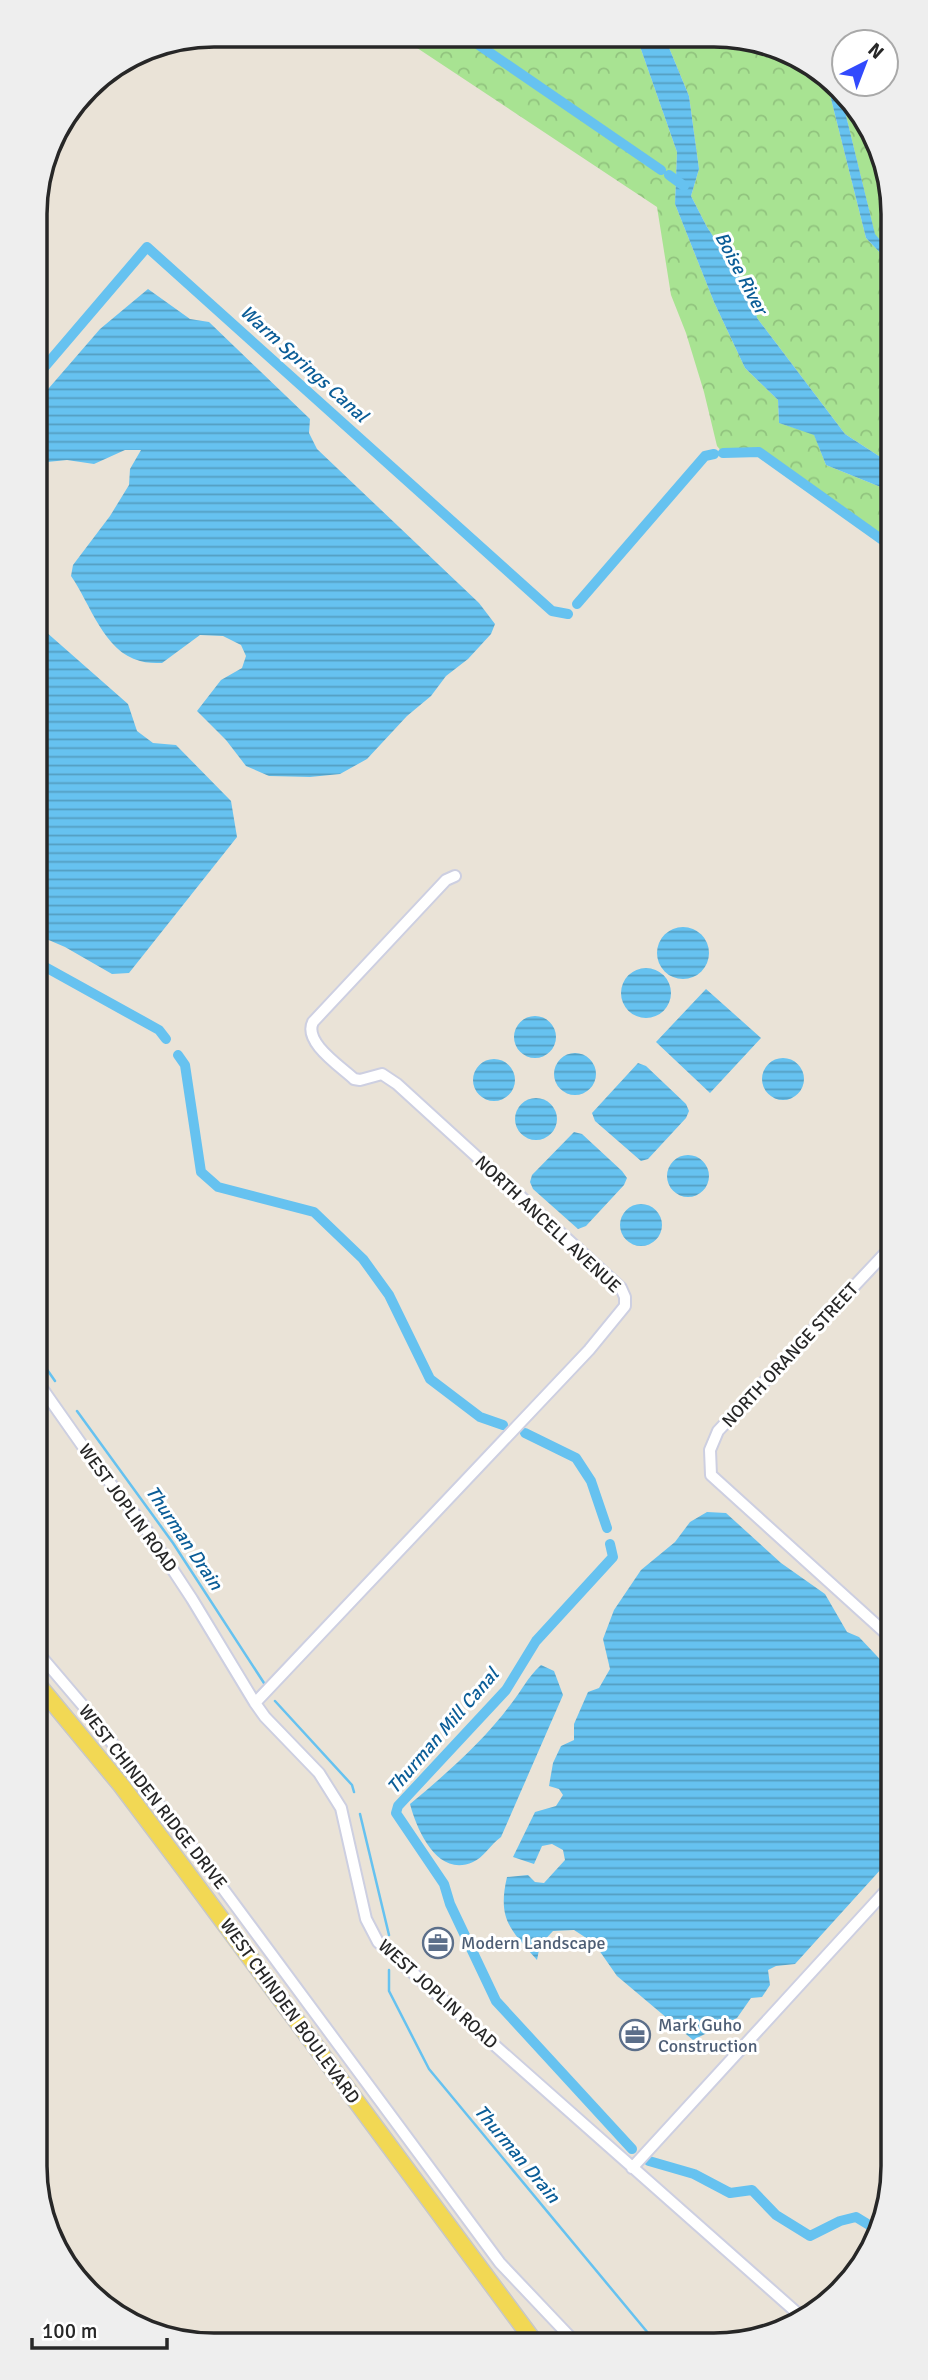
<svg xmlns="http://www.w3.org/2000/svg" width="928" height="2380" font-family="Signika,sans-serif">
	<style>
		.forest { fill: url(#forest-crowns) }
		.water { fill: url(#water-rules) }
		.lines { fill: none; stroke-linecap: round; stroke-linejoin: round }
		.stream { stroke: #66c2f0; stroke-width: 2.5 }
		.canal { stroke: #66c2f0; stroke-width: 10 }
		.minor-casing { stroke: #cdcfe1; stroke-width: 14 }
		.primary-casing { stroke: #c7c7c7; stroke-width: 19 }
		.minor { stroke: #fff; stroke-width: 10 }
		.primary { stroke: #f2d854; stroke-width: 16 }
		.labels { text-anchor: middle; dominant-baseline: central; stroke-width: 6; stroke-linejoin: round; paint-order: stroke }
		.street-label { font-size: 18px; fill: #272727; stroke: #fff }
		.service-label { font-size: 18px; fill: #4e5e75; stroke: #fff; text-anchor: start }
		.water-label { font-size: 19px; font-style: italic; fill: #0b5d97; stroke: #fff }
		.rim { fill: none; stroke: #272727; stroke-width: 3.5 }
	</style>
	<defs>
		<pattern id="forest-crowns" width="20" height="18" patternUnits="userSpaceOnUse" patternTransform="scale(1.75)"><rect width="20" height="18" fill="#a8e392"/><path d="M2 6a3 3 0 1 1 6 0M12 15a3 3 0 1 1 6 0" fill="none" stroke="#91c37e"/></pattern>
		<pattern id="water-rules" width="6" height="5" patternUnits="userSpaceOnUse" patternTransform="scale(1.75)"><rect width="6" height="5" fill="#66c2f0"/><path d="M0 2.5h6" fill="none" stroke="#549ec2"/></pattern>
	</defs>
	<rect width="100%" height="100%" fill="#eae3d7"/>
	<!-- forest -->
	<path class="forest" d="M399,36L637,38L677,152L675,204L714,302L745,368L778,400L779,423L814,434L826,465L888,490V544L760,452L723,453L717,446L704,392L686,333L671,295L657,207Z
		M665,38H749L826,79L866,238L887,260L888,462L845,434L757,318L753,297L707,227L691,196L699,169L689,96Z
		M839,87L887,168V248L875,235Z"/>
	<!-- water -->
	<path class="water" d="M637,38H665L689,96L699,169L691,196L707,227L753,297L757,318L845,434L888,462V490L826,465L814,435L779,423L778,400L745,368L714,302L675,204L677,152Z
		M826,79L839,87L875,234L887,248V260L866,238Z
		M148,289L190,319L209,322L310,419L309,433L317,449L479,603L495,624L491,634L468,659L446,676L431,696L407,716L367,759L340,774L310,777L269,776L246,766L226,740L197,711L221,680L242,668L246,656L241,645L223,636L200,635L162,663C155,663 147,663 140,661C104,652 90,603 71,576L73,565L110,516L129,485L130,469L141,450H125L94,464L67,460L47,462L36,456V403L100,329Z
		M37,624L128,704L137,731L153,743L176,745L231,801L237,837L129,973L112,974L65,947L37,935Z
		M657 953a26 26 0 1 1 52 0a26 26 0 1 1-52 0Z
		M621 993a25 25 0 1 1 50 0a25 25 0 1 1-50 0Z
		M706,989L761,1038L710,1093L656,1042Z
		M514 1037a21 21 0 1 1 42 0a21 21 0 1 1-42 0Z
		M554 1074a21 21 0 1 1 42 0a21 21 0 1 1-42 0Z
		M762 1079a21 21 0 1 1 42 0a21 21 0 1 1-42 0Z
		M473 1080a21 21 0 1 1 42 0a21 21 0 1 1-42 0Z
		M638,1063L646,1066L686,1104L689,1111L686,1118L648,1159L641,1161L595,1121L592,1113Z
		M515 1119a21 21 0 1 1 42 0a21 21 0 1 1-42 0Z
		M574,1132L582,1134L622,1171L627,1178L624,1185L586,1226L578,1229L533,1189L530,1182L532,1175Z
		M667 1176a21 21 0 1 1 42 0a21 21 0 1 1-42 0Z
		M620 1225a21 21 0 1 1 42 0a21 21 0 1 1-42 0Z
		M707,1512L726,1513L781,1563L825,1594L847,1632L859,1637L891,1671L892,1857L795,1964L776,1966L768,1970L770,1985L762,1997L751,1998L737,2018L693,2040L617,1976L594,1943L574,1930L553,1931L540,1945L537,1960C511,1930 497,1920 507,1877L528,1875L535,1882L544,1883L565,1860L563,1850L552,1844L542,1846L534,1864L513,1857L535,1812L556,1806L563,1795L559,1789L549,1786L553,1763L561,1746L574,1740V1724L588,1692L599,1688L610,1669L603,1639L614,1610L641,1570L675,1542L690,1522Z
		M541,1665L554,1671L563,1695L501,1837C491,1844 483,1858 473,1862C438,1878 417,1831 410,1804C446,1774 483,1742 511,1704C523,1689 526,1679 541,1665Z"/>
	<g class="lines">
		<!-- stream -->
		<path class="stream" d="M39,1358L55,1381
			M77,1411L173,1543L264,1683
			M275,1701L352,1785L354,1792
			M360,1814L389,1935
			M389,1970V1991L429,2069L653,2339"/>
		<!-- canal -->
		<path class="canal" d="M467,37L661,170
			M669,175L684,186
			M36,377L147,247L552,611L568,614
			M723,453L759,452L888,544
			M577,604L705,456L714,454
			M38,963L159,1030L166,1039
			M178,1055L185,1065L201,1172L218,1187L314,1212L363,1259L389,1295L430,1379L480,1417L503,1425
			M525,1433L576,1458L591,1481L607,1528
			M610,1544L613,1557L536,1641L506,1690L398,1806L396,1813L444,1884L450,1904L496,2001L632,2149
			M649,2161L694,2174L730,2193L752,2190L776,2215L810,2236L840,2221L856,2217L874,2228"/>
		<!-- minor casing -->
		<g class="minor-casing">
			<path id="minor" d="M890,1248L718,1431L710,1450L711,1475L891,1638
				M39,1384L96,1465L142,1523L192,1599L255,1703L265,1717L319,1773L341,1808L366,1919L378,1942L804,2319
				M39,1654L85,1708L201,1859L500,2263L573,2340
				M255,1703L589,1350L625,1306V1297L621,1288L397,1084L382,1074L360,1080L354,1079C340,1066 303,1042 313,1022L446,880L455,876
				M632,2168L892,1884"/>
		</g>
		<!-- primary casing -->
		<g class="primary-casing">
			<path id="primary" d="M40,1687L121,1785L185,1870L533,2340"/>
		</g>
		<!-- minor -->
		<use href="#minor" class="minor"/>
		<!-- primary -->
		<use href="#primary" class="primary"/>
	</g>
	<!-- icons -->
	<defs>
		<g id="office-ring" transform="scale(1.575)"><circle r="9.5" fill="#fff" stroke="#5c6f8a" stroke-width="1.5"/><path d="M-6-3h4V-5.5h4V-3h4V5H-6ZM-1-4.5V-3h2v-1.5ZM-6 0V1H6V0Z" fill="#5c6f8a"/></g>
	</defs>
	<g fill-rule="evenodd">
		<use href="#office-ring" x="438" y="1943"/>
		<use href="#office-ring" x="635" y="2035"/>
	</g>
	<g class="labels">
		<!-- street labels -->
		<g class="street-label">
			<text transform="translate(548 1224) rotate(43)">NORTH ANCELL AVENUE</text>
			<text transform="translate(790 1355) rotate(-47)">NORTH ORANGE STREET</text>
			<text transform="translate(128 1508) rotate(54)">WEST JOPLIN ROAD</text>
			<text transform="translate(153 1797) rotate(52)">WEST CHINDEN RIDGE DRIVE</text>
			<text transform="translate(438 1994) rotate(42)">WEST JOPLIN ROAD</text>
			<text transform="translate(290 2011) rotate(54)">WEST CHINDEN BOULEVARD</text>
		</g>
		<!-- service labels -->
		<g class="service-label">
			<text x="461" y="1943">Modern Landscape</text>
			<text x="658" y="2025">Mark Guho<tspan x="658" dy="21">Construction</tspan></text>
		</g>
		<!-- water labels -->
		<g class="water-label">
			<text transform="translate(741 273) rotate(62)">Boise River</text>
			<text transform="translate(304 364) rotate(42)">Warm Springs Canal</text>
			<text transform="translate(184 1538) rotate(56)">Thurman Drain</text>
			<text transform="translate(443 1731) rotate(-49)">Thurman Mill Canal</text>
			<text transform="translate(517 2154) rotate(50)">Thurman Drain</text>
		</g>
	</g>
	<!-- crop -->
	<path d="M0 0H928V2380H0ZM214 47H714A167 167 0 0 1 881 214V2166A167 167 0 0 1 714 2333H214A167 167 0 0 1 47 2166V214A167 167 0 0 1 214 47Z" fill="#eee" fill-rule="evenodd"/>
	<path class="rim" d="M214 47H714A167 167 0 0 1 881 214V2166A167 167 0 0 1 714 2333H214A167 167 0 0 1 47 2166V214A167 167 0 0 1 214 47Z"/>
	<!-- north arrow -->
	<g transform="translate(865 63) rotate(42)"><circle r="33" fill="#ffffff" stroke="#a9a9a9" stroke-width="2"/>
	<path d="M0-5L12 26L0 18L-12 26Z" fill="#324afd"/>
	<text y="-10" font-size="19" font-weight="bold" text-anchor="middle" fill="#272727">N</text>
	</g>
	<!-- scale -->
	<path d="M32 2338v10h135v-10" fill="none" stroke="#272727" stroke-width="3.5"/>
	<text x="42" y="2338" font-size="21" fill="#272727" stroke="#ffffff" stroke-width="5" paint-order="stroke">100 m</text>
</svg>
